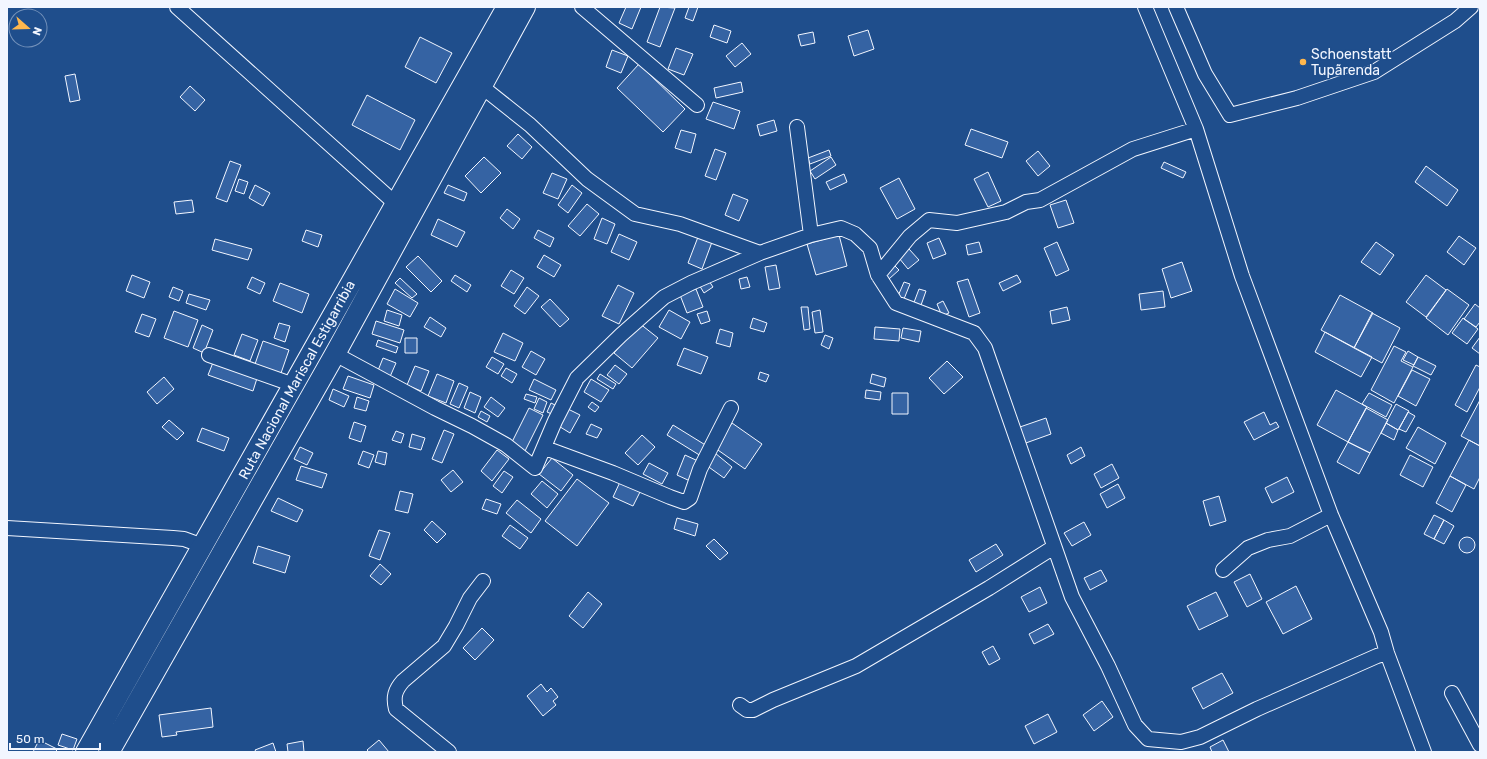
<svg xmlns="http://www.w3.org/2000/svg" width="1487" height="759" font-family="Rubik,sans-serif">
	<style>
		.building { fill: #3563a3; stroke: #f2f6ff }
		.lines { fill: none; stroke-linecap: round; stroke-linejoin: round }
		.minor-casing { stroke: #f2f6ff; stroke-width: 16 }
		.highway-casing { stroke: #f2f6ff; stroke-width: 22 }
		.minor { stroke: #1f4e8c; stroke-width: 14 }
		.highway { stroke: #1f4e8c; stroke-width: 20 }
		.poi-dot { fill: #ffb74d; stroke: #1f4e8c; stroke-width: 1.5 }
		.labels { text-anchor: middle; dominant-baseline: central; stroke-width: 3; stroke-linejoin: round; paint-order: stroke }
		.poi-label { font-size: 14px; fill: #f2f6ff; stroke: #1f4e8c; text-anchor: start }
		.street-label { font-size: 14px; fill: #f2f6ff; stroke: #1f4e8c }
	</style>
	<rect width="100%" height="100%" fill="#1f4e8c"/>
	<!-- building -->
	<path class="building" d="M626,7H641L632,29L619,23Z
		M660,7L675,8L660,47L647,42Z
		M689,7H698L693,21L685,18Z
		M714,25L731,31L727,43L710,37Z
		M868,30L874,49L854,56L848,36Z
		M813,32L815,43L801,46L798,35Z
		M420,37L452,53L436,83L405,67Z
		M742,43L751,54L735,67L726,56Z
		M676,48L693,54L684,75L668,69Z
		M612,50L628,56L621,73L606,67Z
		M639,64L685,109L663,132L617,88Z
		M75,74L80,100L70,102L65,76Z
		M741,82L743,92L716,98L714,88Z
		M190,86L205,100L195,111L180,97Z
		M367,95L415,120L400,150L352,125Z
		M713,102L740,111L734,129L706,119Z
		M774,120L777,131L760,136L757,125Z
		M971,129L1008,142L1002,158L965,145Z
		M681,130L696,134L691,153L675,148Z
		M518,134L532,147L522,159L507,146Z
		M715,149L726,153L716,180L705,176Z
		M829,150L831,156L810,164L808,158Z
		M1038,151L1050,166L1038,176L1026,161Z
		M484,157L501,173L481,193L465,176Z
		M831,157L836,165L815,179L810,171Z
		M230,161L241,165L227,202L216,198Z
		M1164,162L1186,172L1183,178L1161,168Z
		M1426,166L1458,190L1447,206L1415,182Z
		M988,172L1001,201L988,207L974,179Z
		M552,173L567,179L558,199L543,193Z
		M844,174L847,182L830,190L826,182Z
		M899,178L915,209L897,219L880,188Z
		M239,179L248,182L244,194L235,191Z
		M255,185L270,193L263,206L249,198Z
		M448,185L467,193L464,201L444,193Z
		M572,185L582,193L568,213L558,205Z
		M733,194L748,200L739,221L725,215Z
		M192,200L194,212L176,214L174,202Z
		M1066,200L1074,223L1058,228L1050,205Z
		M587,204L599,214L580,236L568,226Z
		M507,209L520,219L513,229L500,218Z
		M602,218L615,224L607,244L594,239Z
		M438,219L465,232L457,247L431,235Z
		M306,230L322,235L318,247L302,241Z
		M538,230L554,238L550,247L534,238Z
		M619,234L637,242L629,260L611,252Z
		M839,235L847,266L816,275L807,244Z
		M1459,236L1476,248L1464,265L1447,252Z
		M698,237L712,242L702,269L688,263Z
		M939,238L946,254L933,259L927,243Z
		M215,239L252,249L248,260L212,250Z
		M979,242L982,252L968,255L966,245Z
		M1057,242L1069,270L1056,276L1044,248Z
		M1376,242L1394,255L1380,275L1361,262Z
		M909,249L919,260L908,269L899,258Z
		M544,255L561,265L554,277L537,267Z
		M418,256L442,281L431,292L406,267Z
		M1182,262L1192,291L1171,298L1162,269Z
		M776,265L780,288L769,290L765,267Z
		M894,265L899,270L889,279L884,274Z
		M511,270L524,278L514,294L501,286Z
		M132,275L150,282L144,298L126,291Z
		M455,275L471,285L467,292L451,281Z
		M1017,275L1021,282L1003,291L999,283Z
		M1426,275L1446,290L1426,317L1406,302Z
		M252,277L265,283L260,294L247,288Z
		M747,277L750,287L741,289L739,279Z
		M400,278L417,294L412,298L395,283Z
		M707,278L713,287L704,293L698,283Z
		M968,279L980,313L969,317L957,282Z
		M904,282L910,284L904,299L898,296Z
		M280,283L309,294L302,313L273,301Z
		M618,285L634,293L619,324L602,316Z
		M173,287L183,291L179,301L169,297Z
		M527,287L539,296L525,314L514,306Z
		M395,289L418,303L410,317L387,304Z
		M696,289L703,307L687,313L680,295Z
		M919,289L926,291L920,308L913,305Z
		M1447,289L1469,305L1448,335L1426,318Z
		M1163,291L1165,307L1141,310L1139,294Z
		M189,294L210,300L206,310L186,303Z
		M1340,295L1373,313L1354,348L1321,330Z
		M550,299L569,319L560,327L541,307Z
		M943,301L949,313L942,316L937,304Z
		M1475,304L1480,308V322L1476,327L1464,319Z
		M801,307H808L810,329L804,330Z
		M1067,307L1070,320L1052,324L1050,311Z
		M387,310L402,315L399,326L384,321Z
		M669,310L690,322L681,339L659,327Z
		M820,310L823,332L815,333L812,312Z
		M174,311L198,320L188,347L164,338Z
		M707,311L710,321L701,324L697,314Z
		M1372,313L1400,328L1382,363L1354,348Z
		M142,314L156,319L149,337L135,332Z
		M430,317L446,328L441,337L424,327Z
		M753,318L767,323L764,332L750,328Z
		M1463,318L1478,329L1467,344L1452,333Z
		M376,321L404,330L400,343L372,334Z
		M279,323L290,326L285,342L274,338Z
		M639,323L658,338L632,368L614,353Z
		M202,325L213,330L204,353L193,348Z
		M875,327L900,329L899,341L874,339Z
		M903,328L921,331L919,342L901,338Z
		M720,329L733,333L730,347L716,343Z
		M1325,332L1372,357L1361,377L1315,352Z
		M503,333L523,343L515,361L494,352Z
		M242,334L258,340L250,361L234,355Z
		M825,335L833,338L829,349L821,345Z
		M1480,337V354L1472,348Z
		M405,338H417V353H405Z
		M378,340L398,347L396,353L376,346Z
		M263,341L289,350L280,376L254,367Z
		M1394,346L1406,352L1401,361L1413,367L1394,403L1371,390Z
		M684,348L708,357L701,374L677,365Z
		M531,351L545,359L536,375L522,367Z
		M1408,351L1418,357L1414,365L1403,360Z
		M492,357L504,364L498,374L486,367Z
		M1418,357L1436,366L1431,375L1413,366Z
		M383,358L396,363L389,379L377,373Z
		M214,360L258,375L253,391L208,375Z
		M947,361L963,377L944,394L929,378Z
		M615,365L627,374L619,384L607,375Z
		M1476,365L1480,367V387L1467,412L1455,405Z
		M415,366L429,371L421,391L407,385Z
		M506,368L517,374L512,383L501,376Z
		M1412,370L1430,379L1416,406L1398,396Z
		M760,372L769,375L766,382L758,379Z
		M437,374L454,381L446,403L428,396Z
		M600,374L616,384L613,389L597,379Z
		M872,374L886,378L884,387L870,383Z
		M348,376L374,385L370,398L343,389Z
		M164,377L174,389L157,404L147,392Z
		M534,379L556,390L551,400L529,390Z
		M591,379L609,390L601,402L584,392Z
		M459,383L468,387L459,408L450,404Z
		M333,389L349,396L344,407L329,400Z
		M866,390L881,392L880,400L865,398Z
		M1336,390L1367,407L1348,442L1317,425Z
		M470,392L481,397L475,413L464,408Z
		M892,393H908V414H892Z
		M1369,393L1392,405L1386,417L1362,404Z
		M526,394L537,397L535,403L524,399Z
		M357,397L369,401L366,411L354,408Z
		M491,397L505,408L498,417L484,407Z
		M539,398L547,402L543,413L534,409Z
		M1480,400V446L1461,436Z
		M592,402L599,407L595,412L588,407Z
		M551,403L559,407L554,415L547,412Z
		M1396,404L1409,411L1398,430L1386,423Z
		M529,408L543,415L525,451L511,444Z
		M566,408L580,415L570,433L557,425Z
		M1366,408L1388,420L1370,453L1348,442Z
		M481,411L490,416L487,422L478,417Z
		M1264,412L1270,425L1276,422L1279,427L1254,440L1244,422Z
		M1408,412L1415,416L1406,432L1399,429Z
		M1046,418L1051,434L1023,444L1017,428Z
		M169,420L184,433L177,440L162,427Z
		M354,422L366,426L361,442L349,438Z
		M732,423L762,444L745,469L715,448Z
		M1386,423L1398,430L1394,440L1381,433Z
		M591,424L602,429L597,438L586,434Z
		M673,425L707,446L701,456L667,435Z
		M1418,427L1446,443L1435,464L1406,448Z
		M202,428L229,438L224,451L197,441Z
		M444,430L454,434L442,463L432,459Z
		M396,431L404,434L401,443L392,440Z
		M412,434L425,438L421,450L409,447Z
		M642,435L655,447L638,465L625,453Z
		M1469,440L1480,446V477L1474,489L1450,476Z
		M1348,442L1370,453L1359,474L1337,462Z
		M300,447L313,453L307,465L294,459Z
		M1081,447L1085,456L1071,464L1067,455Z
		M497,450L509,459L492,481L481,471Z
		M363,451L374,455L369,468L358,464Z
		M378,451L387,453L385,465L375,462Z
		M715,453L732,467L724,478L706,465Z
		M685,455L698,461L690,481L677,475Z
		M1410,455L1433,467L1423,487L1400,475Z
		M552,458L573,475L561,491L539,474Z
		M649,463L668,473L662,484L643,474Z
		M1112,464L1119,478L1101,488L1094,474Z
		M301,466L327,474L322,488L296,480Z
		M453,470L463,482L451,492L441,480Z
		M504,471L513,477L502,493L493,486Z
		M1450,476L1466,485L1452,512L1436,503Z
		M1287,477L1294,492L1272,503L1265,488Z
		M577,479L609,503L577,546L545,521Z
		M542,481L558,494L547,508L531,494Z
		M620,482L640,492L633,506L613,497Z
		M1118,484L1125,498L1107,508L1100,494Z
		M400,491L413,494L408,513L395,510Z
		M1219,496L1226,521L1210,526L1203,501Z
		M278,498L303,510L297,522L271,511Z
		M486,499L501,504L497,514L482,509Z
		M517,500L541,519L531,533L506,513Z
		M1434,515L1444,520L1434,539L1424,534Z
		M677,518L698,524L695,536L674,529Z
		M1444,520L1454,526L1444,544L1434,539Z
		M432,521L446,534L437,543L424,530Z
		M1084,522L1091,535L1072,546L1064,533Z
		M510,525L528,538L520,549L502,536Z
		M379,530L390,533L380,560L369,556Z
		M1459 545a8 8 0 1 1 16 0a8 8 0 1 1-16 0Z
		M714,539L728,553L720,560L706,546Z
		M996,544L1003,555L976,572L969,560Z
		M258,546L290,556L285,573L253,563Z
		M380,564L391,574L381,585L370,576Z
		M1101,570L1107,581L1090,590L1084,578Z
		M1250,574L1262,599L1247,607L1234,582Z
		M1296,586L1312,619L1283,634L1266,602Z
		M1040,587L1047,603L1029,612L1021,597Z
		M588,592L602,604L583,628L569,616Z
		M1216,592L1228,616L1199,630L1187,606Z
		M1048,624L1054,634L1034,644L1029,634Z
		M482,628L494,640L475,660L463,648Z
		M993,646L1000,659L989,665L982,652Z
		M1222,673L1233,693L1203,709L1192,688Z
		M541,684L547,692L551,688L558,697L553,701L556,705L543,716L527,696Z
		M1102,701L1113,717L1094,731L1083,715Z
		M211,708L213,727L176,732L177,735L162,737L159,715Z
		M1048,714L1057,732L1034,744L1025,726Z
		M62,734L77,739L73,750L58,745Z
		M39,740L57,749L56,752H33Z
		M379,740L389,752H369L367,750Z
		M1223,740L1229,752H1212L1210,747Z
		M303,741L304,752H288L287,744Z
		M273,743L276,752H256L255,750Z"/>
	<g class="lines">
		<!-- minor casing -->
		<g class="minor-casing">
			<path id="minor" d="M177,7L396,204
				M582,7L697,105
				M1145,7L1196,129L1242,276L1331,515L1381,632L1387,653L1424,752
				M1176,7L1205,74L1230,115L1297,98L1374,72L1455,21L1471,7
				M481,86L530,125L587,179L635,214L680,224L760,253
				M797,127L811,235
				M1196,129L1133,149L1040,200L1026,202L1006,212L957,223L929,220L910,236L878,275L896,303L974,333L985,348L1072,597L1108,666L1135,725L1148,739L1181,742L1200,737L1257,709L1377,656L1387,653
				M335,354L435,408L472,426L506,445L535,468L555,421L577,378L621,335L664,297L691,283L760,253L811,235L841,228L855,234L870,248L878,275
				M209,355L294,385
				M545,448L613,473L670,497L684,502L690,498L700,469L731,408
				M7,528L173,538L184,539L203,546
				M1223,570L1248,548L1268,540L1290,536L1331,515
				M1452,693L1480,745
				M740,705L747,710H753L773,700L856,666L989,588L1054,547
				M449,752L396,709C393,697 395,690 403,681L444,646L456,626L470,598L483,581"/>
		</g>
		<!-- highway casing -->
		<g class="highway-casing">
			<path id="highway" d="M86,752L507,7
				M109,752L335,354L525,7"/>
		</g>
		<!-- minor -->
		<use href="#minor" class="minor"/>
		<!-- highway -->
		<use href="#highway" class="highway"/>
	</g>
	<!-- markers -->
	<circle class="poi-dot" cx="1303" cy="62" r="4"/>
	<g class="labels">
		<!-- poi labels -->
		<g class="poi-label">
			<text x="1311" y="54">Schoenstatt<tspan x="1311" dy="16">Tupãrenda</tspan></text>
		</g>
		<!-- street labels -->
		<g class="street-label">
			<text transform="translate(297 380) rotate(-61)">Ruta Nacional Mariscal Estigarribia</text>
		</g>
	</g>
	<!-- border -->
	<rect width="1487" height="759" fill="none" stroke="#f2f6ff" stroke-width="16"/>
	<!-- north arrow -->
	<g transform="translate(28 28) rotate(110)"><circle r="19" fill="#1f4e8c" stroke="#7391ba"/>
	<path d="M0-3L7 15L0 10L-7 15Z" fill="#ffb74d"/>
	<text y="-6" font-size="11" font-weight="bold" text-anchor="middle" fill="#f2f6ff">N</text>
	</g>
	<!-- scale -->
	<path d="M10 743v6h90v-6" fill="none" stroke="#f2f6ff" stroke-width="2"/>
	<text x="16" y="743" font-size="12" fill="#f2f6ff" stroke="#1f4e8c" stroke-width="3" paint-order="stroke">50 m</text>
</svg>
